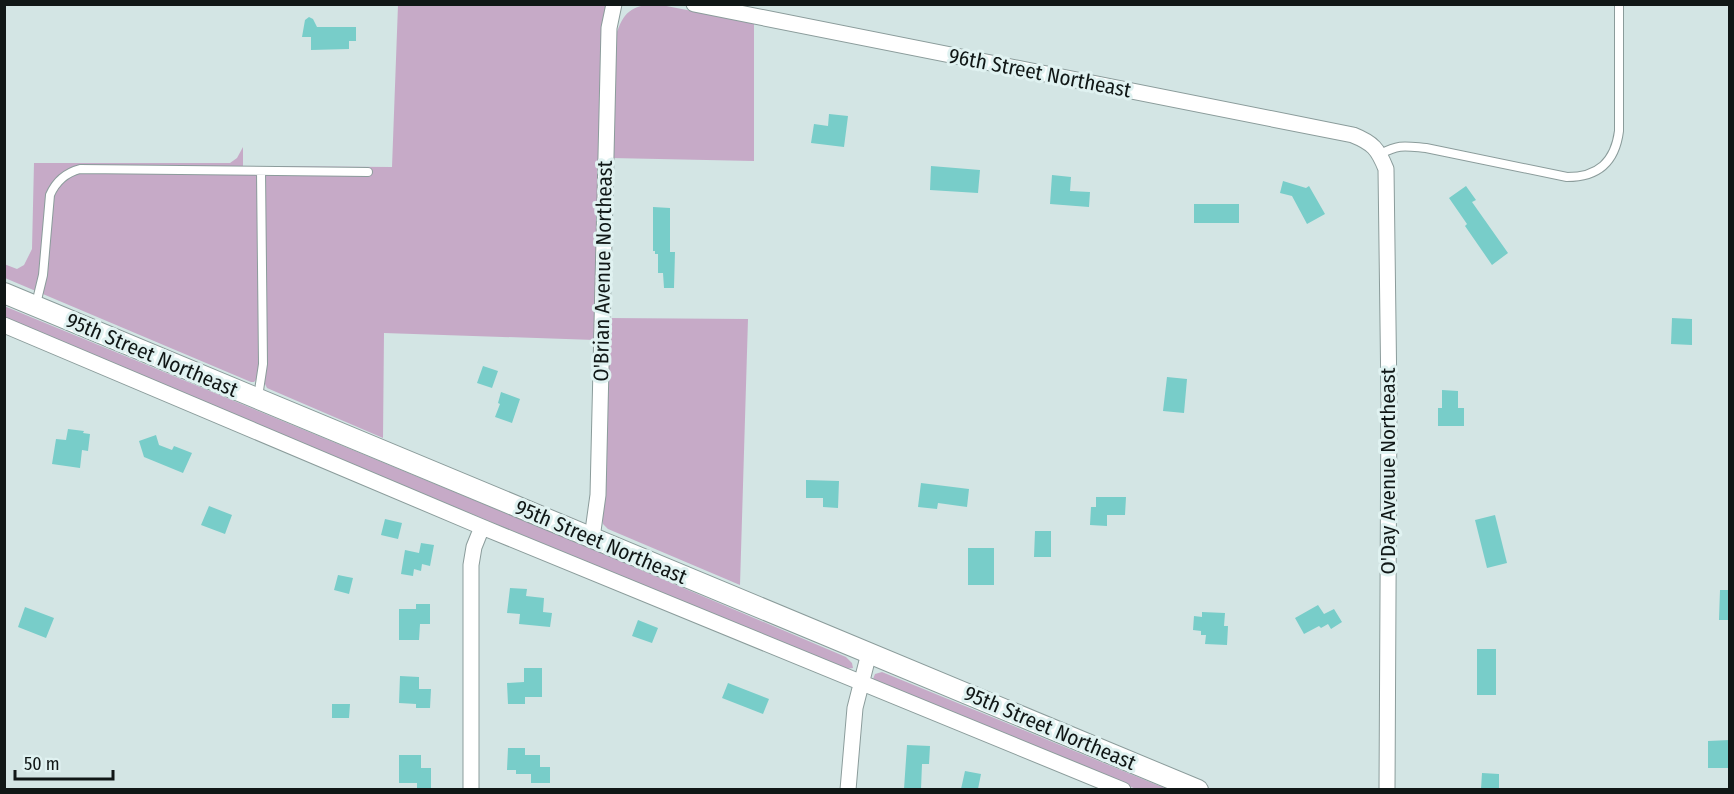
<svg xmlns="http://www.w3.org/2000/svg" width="1734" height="794" font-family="'Fira Sans Condensed',sans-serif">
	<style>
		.green { fill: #c6aac7 }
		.building { fill: #78cdc9 }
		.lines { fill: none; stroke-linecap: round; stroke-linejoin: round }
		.service-casing { stroke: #8b9c9b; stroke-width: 10 }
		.minor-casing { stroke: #8b9c9b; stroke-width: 17 }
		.secondary-casing { stroke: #8b9c9b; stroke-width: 22 }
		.service { stroke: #fff; stroke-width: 8 }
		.minor { stroke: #fff; stroke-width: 15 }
		.secondary { stroke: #fff; stroke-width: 20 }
		.labels { text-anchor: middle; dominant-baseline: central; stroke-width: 6; stroke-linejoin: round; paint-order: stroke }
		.street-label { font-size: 21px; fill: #101716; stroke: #e0f2f1 }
	</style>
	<rect width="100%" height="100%" fill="#d3e5e4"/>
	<!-- green -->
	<path class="green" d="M656,4L754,23V161L611,158L616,35C623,13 631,5 656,4Z
		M398,5H606L595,340L384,333L383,438L267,388L265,384V378L259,376L254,382H251L5,278L4,264L17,269L24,265L32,249L34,163H230L237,158L243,147V166L392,167Z
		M4,306L561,536L846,657L852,663L853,668L845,669L807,654L5,319Z
		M608,318L748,319L740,585L608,529L603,524L602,516Z
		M882,672L1167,789H1136L873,679L875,674Z"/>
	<!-- building -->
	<path class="building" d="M309,17L313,19L317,27H356V41H349V49L311,50V37H302L305,20Z
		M829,114L848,116L844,147L811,143L814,124L828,126Z
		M931,166L980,170L978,193L930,190Z
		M1052,175L1071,177L1070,191L1090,192L1089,207L1050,204Z
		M1283,181L1306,188L1309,186L1325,214L1307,224L1292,196L1280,193Z
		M1466,186L1476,200L1472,202L1508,253L1492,265L1465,226L1467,224L1449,198Z
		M1194,204H1239V223H1194Z
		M653,207L670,208V252H675L674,288H664L663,273H658V254H655V251H653Z
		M1672,318L1692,319V345L1671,344Z
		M483,366L498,371L492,388L477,383Z
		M1167,377L1187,379L1184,413L1163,411Z
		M1442,390L1458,391V408H1464V426H1438V408H1442Z
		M501,392L520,399L512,423L495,417L500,404L498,403Z
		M68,429L84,431L83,433L90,434L88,451L82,450L80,468L52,464L56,439L66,440Z
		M156,435L159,445L172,450L174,446L192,453L183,473L144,457L139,441Z
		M806,480L839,481L838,508L823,507V498H806Z
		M921,483L969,489L967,507L938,503L937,509L918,507Z
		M1096,497H1126L1125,515H1107V526L1090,525L1091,507H1096Z
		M209,506L232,515L225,534L201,525Z
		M1495,515L1507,563L1487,568L1475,520Z
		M385,519L402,523L398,539L381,535Z
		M1035,531H1051V557H1034Z
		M421,543L434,545L430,566L422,564L421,571L414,569L413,576L401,574L405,550L419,553Z
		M968,548H994V585H968Z
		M338,575L353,578L349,594L334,590Z
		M510,588L527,589L526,596L544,598L543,612L552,613L550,627L519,624L520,614L507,613Z
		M1720,590H1730V620H1719Z
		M416,604H430V624H420L419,640H399V609H416Z
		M1318,605L1324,614L1334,609L1342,622L1331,629L1328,624L1321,628L1319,626L1304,634L1295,618Z
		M25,607L54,618L46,638L18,627Z
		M1202,612L1225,613L1224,626H1228L1227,645L1205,644L1206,635H1201V631L1193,630L1194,616L1202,617Z
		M638,620L658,628L652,643L632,636Z
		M1477,649H1496V695H1477Z
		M524,668H542V697H525V704H508L507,683L524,682Z
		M400,676L419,677V689H431L430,708H416V704L399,703Z
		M728,683L769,699L763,714L722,698Z
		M332,704H350L349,718H332Z
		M1730,740L1729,768H1708V741Z
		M907,745L930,746L929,764H922L921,789H904Z
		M508,748H525V755H540V767H550V783H531V774H516V770H507Z
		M399,755H421V768H431V789H417V783H399Z
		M965,771L981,774L978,789H961Z
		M1482,773L1499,774V789H1481Z"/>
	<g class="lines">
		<!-- service casing -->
		<g class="service-casing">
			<path id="service" d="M1380,154C1400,144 1404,146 1426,148L1567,177C1598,177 1615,162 1619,131V4
				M36,304L43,275L50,195C56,181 65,173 80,169L368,172
				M258,397L263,364L261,171"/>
		</g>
		<!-- minor casing -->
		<g class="minor-casing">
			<path id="minor" d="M694,4L1353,135C1373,143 1378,149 1386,169L1389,400L1387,790
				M4,325L482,527L1123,790
				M592,538L598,495L609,28L614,4
				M471,790V565L474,547L482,527
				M848,790L855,708L869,653"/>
		</g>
		<!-- secondary casing -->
		<g class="secondary-casing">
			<path id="secondary" d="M4,293L1198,790"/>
		</g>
		<!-- service -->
		<use href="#service" class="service"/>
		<!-- minor -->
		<use href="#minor" class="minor"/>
		<!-- secondary -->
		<use href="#secondary" class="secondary"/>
	</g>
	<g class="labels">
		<!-- street labels -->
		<g class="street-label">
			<text transform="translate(1040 73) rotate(11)">96th Street Northeast</text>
			<text transform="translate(603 271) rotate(-89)">O'Brian Avenue Northeast</text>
			<text transform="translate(152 355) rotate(23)">95th Street Northeast</text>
			<text transform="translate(1388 471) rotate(-90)">O'Day Avenue Northeast</text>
			<text transform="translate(601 542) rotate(23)">95th Street Northeast</text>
			<text transform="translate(1050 728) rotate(23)">95th Street Northeast</text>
		</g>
	</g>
	<!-- border -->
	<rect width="1734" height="794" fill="none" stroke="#101716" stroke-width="12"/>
	<!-- scale -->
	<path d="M15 770v9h98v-9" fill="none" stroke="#101716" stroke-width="3"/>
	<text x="24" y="770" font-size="18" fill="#101716" stroke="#e0f2f1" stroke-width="4.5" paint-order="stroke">50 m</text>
</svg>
